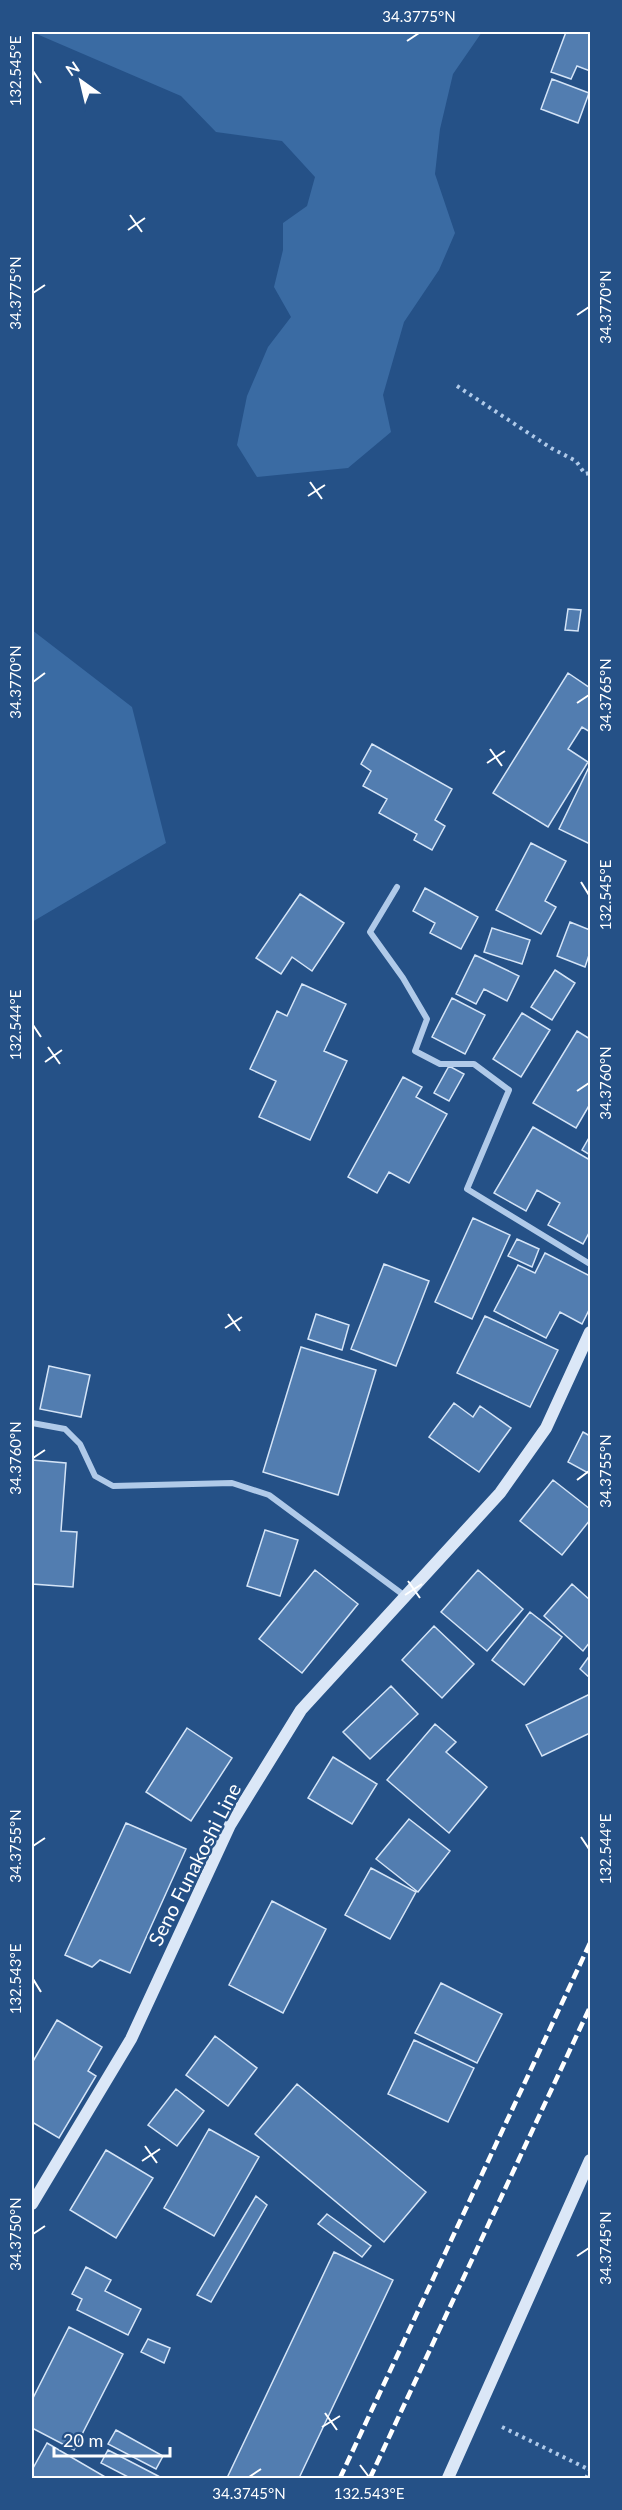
<svg xmlns="http://www.w3.org/2000/svg" width="622" height="2510" font-family="Lato,sans-serif">
	<style>
		.green { fill: #3a6ba3 }
		.building { fill: #527db0; stroke: #d4e4f7; stroke-width: 1.5 }
		.lines { fill: none; stroke-linecap: round; stroke-linejoin: round }
		.path { stroke: #b0cae9; stroke-width: 4; stroke-dasharray: 3 4.5; stroke-linecap: butt }
		.street { stroke: #b0cae9; stroke-width: 6 }
		.secondary { stroke: #dbe7f7; stroke-width: 12 }
		.rail { stroke: #fff; stroke-width: 4.5; stroke-dasharray: 10 4.5; stroke-linecap: butt }
		.ticks { fill: none; stroke: #fff; stroke-width: 2 }
		.labels { text-anchor: middle; dominant-baseline: central; stroke-width: 5; stroke-linejoin: round; paint-order: stroke }
		.street-label { font-size: 20px; fill: #fff; stroke: #255187 }
		.neatline { fill: none; stroke: #fff; stroke-width: 2 }
		.ticks-label { font-size: 15px; text-anchor: middle; fill: #fff }
	</style>
	<rect width="100%" height="100%" fill="#255187"/>
	<!-- green -->
	<path class="green" d="M32,32H482L453,74L440,129L435,174L455,233L439,270L404,322L383,395L391,432L348,468L257,477L237,445L247,396L268,347L291,317L274,287L283,250V223L307,206L315,177L282,141L216,132L181,96Z
		M32,630L132,707L166,843L32,922Z"/>
	<!-- building -->
	<path class="building" d="M566,32H590V71L577,66L571,79L551,72Z
		M552,79L589,93L578,123L541,109Z
		M568,609L581,610L578,631L565,630Z
		M568,673L590,688V732L582,727L568,749L588,762L548,827L493,793Z
		M372,744L452,789L435,820L445,826L432,850L414,840L417,834L379,813L387,799L363,786L371,771L361,764Z
		M590,765V844L559,829Z
		M531,843L566,861L545,901L556,907L541,934L496,910Z
		M425,888L478,917L461,949L430,933L435,923L413,911Z
		M300,894L344,923L312,971L292,957L281,974L256,958Z
		M570,922L590,930V952L585,967L557,956Z
		M492,928L530,940L522,964L484,952Z
		M475,955L519,976L507,1001L484,989L476,1004L456,994Z
		M555,970L575,983L552,1020L531,1007Z
		M302,984L346,1004L324,1051L347,1061L310,1140L259,1117L276,1081L250,1069L277,1011L287,1016Z
		M452,998L485,1015L465,1054L432,1037Z
		M522,1013L550,1030L521,1077L493,1059Z
		M577,1031L590,1039V1104L576,1128L533,1103Z
		M449,1066L464,1074L449,1101L434,1093Z
		M403,1077L422,1087L416,1097L447,1114L409,1183L389,1172L377,1193L348,1177Z
		M533,1127L590,1160V1231L583,1244L548,1225L560,1203L537,1190L526,1211L494,1193Z
		M590,1136V1155L582,1150Z
		M473,1218L510,1235L472,1319L435,1302Z
		M517,1239L539,1249L532,1267L508,1256Z
		M545,1253L590,1276V1308L582,1324L560,1312L546,1338L494,1311L518,1265L535,1273Z
		M384,1264L429,1281L396,1366L351,1349Z
		M316,1314L349,1325L342,1350L308,1339Z
		M485,1316L558,1350L530,1407L457,1373Z
		M301,1347L376,1370L338,1495L263,1472Z
		M49,1366L90,1375L81,1417L40,1409Z
		M454,1403L473,1417L480,1406L511,1428L479,1472L429,1437Z
		M583,1432L590,1436V1474L568,1462Z
		M32,1460L66,1463L61,1531L77,1532L73,1587L32,1584Z
		M553,1480L590,1509V1520L562,1555L520,1521Z
		M265,1530L298,1540L280,1596L247,1586Z
		M315,1570L358,1604L302,1673L259,1639Z
		M478,1570L523,1609L487,1651L441,1612Z
		M572,1584L590,1600V1642L583,1651L544,1616Z
		M530,1612L562,1637L524,1685L492,1660Z
		M434,1626L474,1664L442,1698L402,1660Z
		M590,1655V1678L580,1669Z
		M391,1686L418,1714L370,1759L343,1732Z
		M590,1694V1733L542,1756L526,1725Z
		M435,1724L456,1742L446,1752L487,1787L449,1833L387,1780Z
		M187,1728L232,1758L191,1821L146,1792Z
		M333,1757L377,1784L352,1824L308,1798Z
		M409,1819L450,1851L418,1892L376,1859Z
		M126,1823L186,1849L130,1973L100,1960L92,1967L65,1955Z
		M371,1868L416,1892L390,1939L345,1915Z
		M272,1901L326,1929L283,2013L229,1985Z
		M441,1983L502,2014L477,2063L415,2033Z
		M57,2020L102,2047L88,2071L96,2076L59,2138L32,2122V2063Z
		M215,2036L257,2068L228,2106L186,2075Z
		M414,2040L474,2068L448,2122L388,2094Z
		M297,2084L426,2192L384,2242L255,2134Z
		M176,2089L204,2111L177,2146L148,2125Z
		M209,2129L259,2157L214,2236L164,2208Z
		M106,2150L153,2178L116,2238L70,2210Z
		M256,2196L267,2205L211,2302L197,2295Z
		M327,2214L371,2246L362,2257L318,2224Z
		M334,2252L393,2280L299,2478H227Z
		M86,2267L111,2280L105,2291L141,2309L128,2335L77,2310L82,2299L72,2294Z
		M69,2327L123,2354L74,2450L32,2428V2400Z
		M148,2339L170,2348L164,2363L141,2352Z
		M116,2430L163,2456L156,2469L108,2444Z
		M47,2443L107,2478H32V2470Z
		M108,2450L162,2478H130L101,2463Z"/>
	<g class="lines">
		<!-- path -->
		<path class="path" d="M457,386L551,448L576,461L585,474L590,473
			M502,2427L590,2470
			M586,2478L590,2470"/>
		<!-- street -->
		<path class="street" d="M397,887L370,932L403,978L427,1019L415,1051L440,1064H474L509,1090L467,1189L590,1264
			M32,1423L65,1429L80,1444L95,1476L113,1486L232,1483L269,1495L405,1596"/>
		<!-- secondary -->
		<path class="secondary" d="M32,2204L131,2039L230,1825L301,1710L500,1493L546,1428L590,1332
			M448,2478L590,2160"/>
		<!-- rail -->
		<path class="rail" d="M340,2478L590,1943
			M370,2478L590,2007"/>
	</g>
	<!-- ticks -->
	<path class="ticks" d="M407,41L419,33M33,71L41,83M130,215L142,232M128,230L145,218M33,293L45,285M577,315L589,307M310,482L322,499M308,496L325,485M33,682L45,673M577,703L589,695M490,749L502,766M487,763L505,751M581,882L589,895M33,1025L41,1037M48,1047L60,1064M45,1062L62,1050M577,1091L589,1083M228,1314L240,1331M225,1328L242,1317M33,1458L45,1450M577,1480L589,1471M408,1581L420,1598M405,1595L422,1584M581,1837L589,1849M33,1846L45,1838M33,1979L41,1992M145,2146L157,2163M142,2161L160,2149M33,2234L45,2226M577,2256L589,2248M325,2413L337,2430M322,2427L340,2416M360,2465L369,2477M249,2477L261,2469"/>
	<g class="labels">
		<!-- street labels -->
		<g class="street-label">
			<text transform="translate(194 1864) rotate(-63)">Seno Funakoshi Line</text>
		</g>
	</g>
	<!-- border -->
	<rect width="622" height="2510" fill="none" stroke="#255187" stroke-width="66"/>
	<!-- north arrow -->
	<g transform="translate(81 81) rotate(326)" stroke="#255187" stroke-width="4.5" paint-order="stroke">
	<path d="M0-4.5L10 22L0 15L-10 22Z" fill="#ffffff"/>
	<text y="-9" font-size="16" font-weight="bold" text-anchor="middle" fill="#ffffff">N</text>
	</g>
	<!-- scale -->
	<path d="M54 2447v9h116v-9" fill="none" stroke="#ffffff" stroke-width="3"/>
	<text x="63" y="2447" font-size="18" fill="#ffffff" stroke="#255187" stroke-width="4.5" paint-order="stroke">20 m</text>
	<rect x="33" y="33" width="556" height="2444" class="neatline"/>
	<g class="ticks-label">
		<text x="419" y="22">34.3775°N</text>
		<text transform="translate(16 71) rotate(-90)" y="5">132.545°E</text>
		<text transform="translate(16 293) rotate(-90)" y="5">34.3775°N</text>
		<text transform="translate(606 307) rotate(-90)" y="5">34.3770°N</text>
		<text transform="translate(16 682) rotate(-90)" y="5">34.3770°N</text>
		<text transform="translate(606 695) rotate(-90)" y="5">34.3765°N</text>
		<text transform="translate(606 895) rotate(-90)" y="5">132.545°E</text>
		<text transform="translate(16 1025) rotate(-90)" y="5">132.544°E</text>
		<text transform="translate(606 1083) rotate(-90)" y="5">34.3760°N</text>
		<text transform="translate(16 1458) rotate(-90)" y="5">34.3760°N</text>
		<text transform="translate(606 1471) rotate(-90)" y="5">34.3755°N</text>
		<text transform="translate(16 1846) rotate(-90)" y="5">34.3755°N</text>
		<text transform="translate(606 1849) rotate(-90)" y="5">132.544°E</text>
		<text transform="translate(16 1979) rotate(-90)" y="5">132.543°E</text>
		<text transform="translate(16 2234) rotate(-90)" y="5">34.3750°N</text>
		<text transform="translate(606 2248) rotate(-90)" y="5">34.3745°N</text>
		<text x="249" y="2499">34.3745°N</text>
		<text x="369" y="2499">132.543°E</text>
	</g>
</svg>
